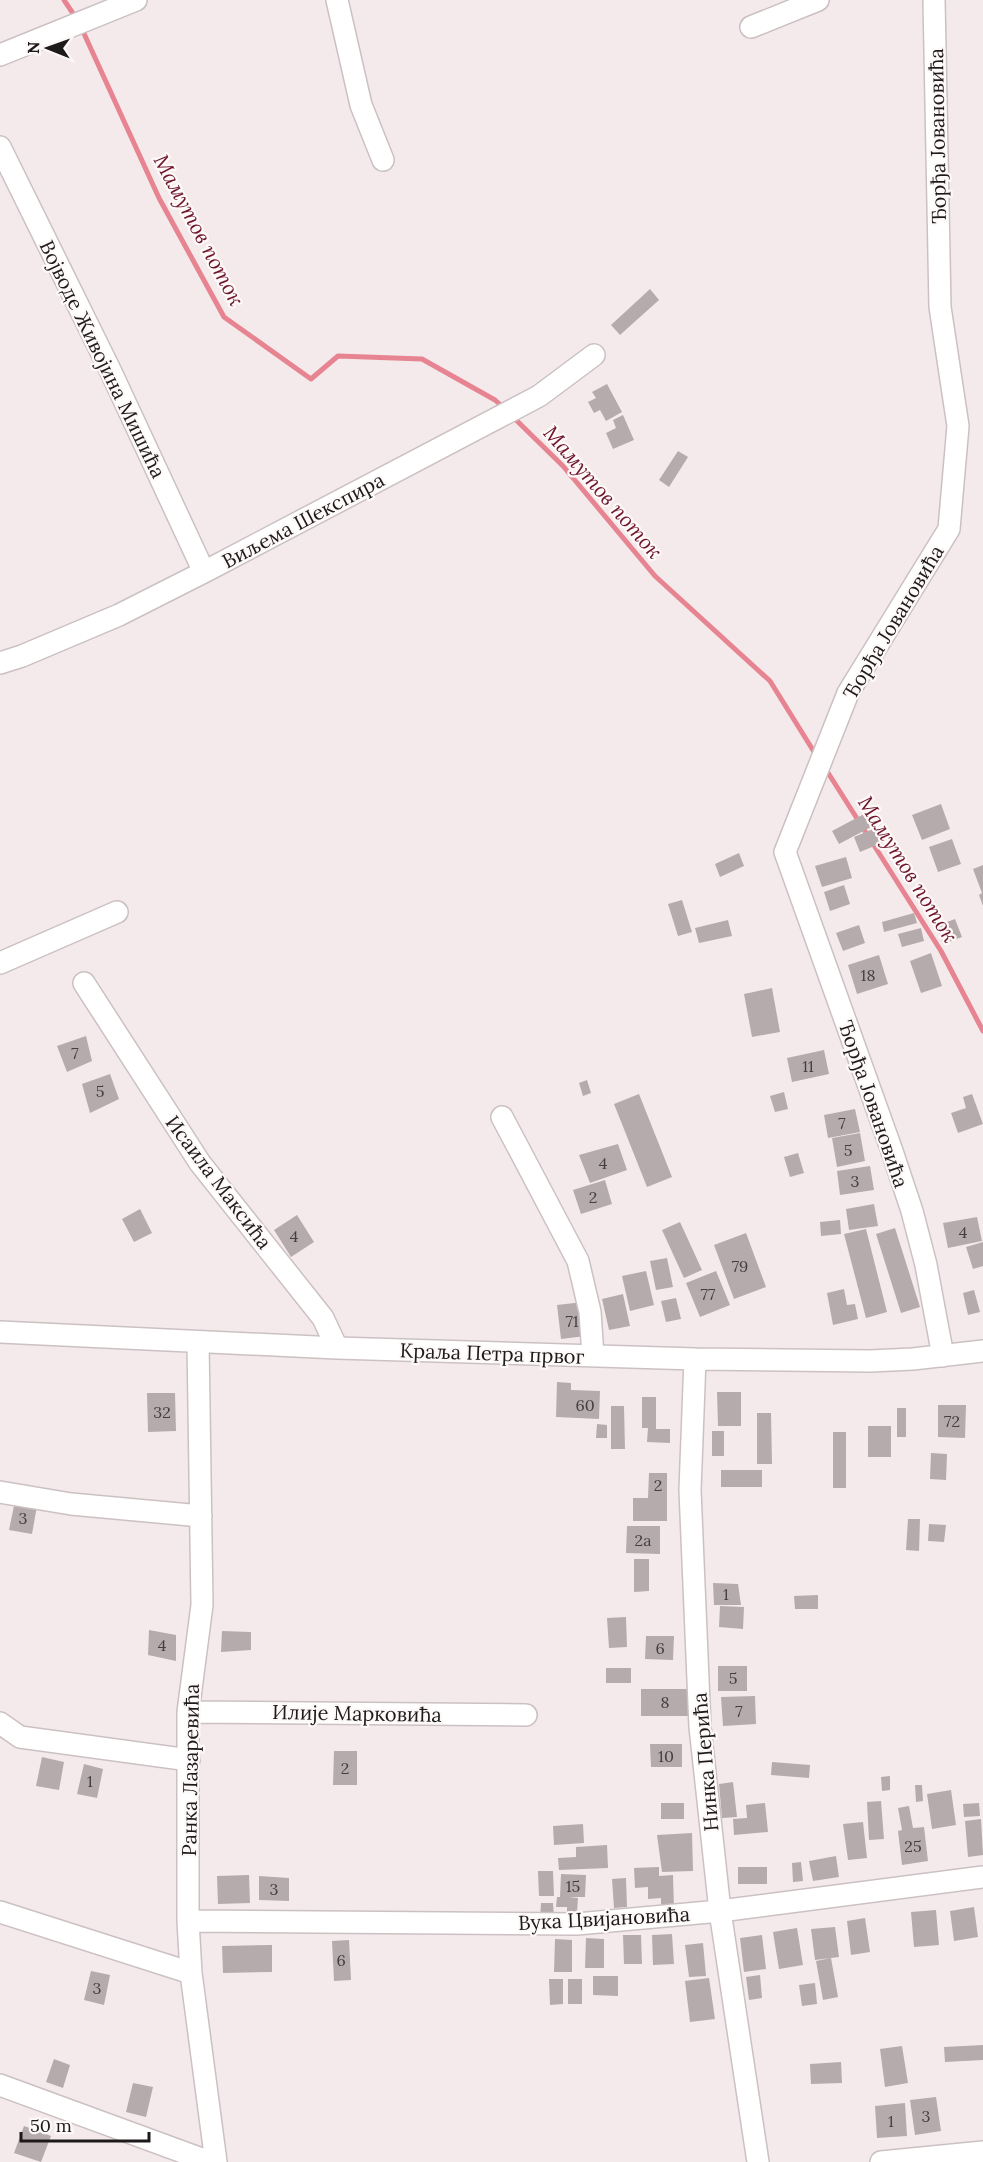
<svg xmlns="http://www.w3.org/2000/svg" width="983" height="2162" font-family="Lora,serif">
	<style>
		.lines { fill: none; stroke-linecap: round; stroke-linejoin: round }
		.stream { stroke: #e78491; stroke-width: 5 }
		.building { fill: #b6abac }
		.minor-casing { stroke: #ccc1c2; stroke-width: 24 }
		.minor { stroke: #fff; stroke-width: 21 }
		.labels { text-anchor: middle; dominant-baseline: central; stroke-width: 4.5; stroke-linejoin: round; paint-order: stroke }
		.number-label { font-size: 16px; fill: #443e3e }
		.street-label { font-size: 20px; fill: #1e1a1a; stroke: #fef9f9 }
		.water-label { font-size: 21px; font-style: italic; fill: #6e152c; stroke: #fef9f9 }
	</style>
	<rect width="100%" height="100%" fill="#f5eaeb"/>
	<g class="lines">
		<!-- stream -->
		<path class="stream" d="M64,0L76,18
			M81,27L159,198L224,317L311,379L338,356L422,359L495,400L505,409
			M511,415L563,466L655,576L770,681L816,755
			M825,768L941,951L983,1031"/>
	</g>
	<!-- building -->
	<path class="building" d="M650,289L659,300L620,335L611,325Z
		M607,384L622,412L606,421L600,410L594,413L588,402L596,398L592,392Z
		M623,415L634,440L613,449L606,433L616,428L613,420Z
		M678,451L688,457L669,487L659,480Z
		M941,804L950,829L922,840L912,815Z
		M864,814L871,827L839,844L832,831Z
		M878,827L884,842L860,852L854,837Z
		M952,839L961,864L938,872L929,847Z
		M739,853L744,866L720,877L715,864Z
		M846,857L852,878L822,887L815,866Z
		M983,865V906L979,895L982,893L973,869Z
		M844,885L850,904L830,911L824,892Z
		M682,900L692,932L678,936L668,904Z
		M914,913L917,923L884,932L882,922Z
		M955,919L962,937L943,944L936,926Z
		M728,920L732,936L699,943L695,928Z
		M859,925L865,943L843,951L836,933Z
		M921,928L924,941L902,947L898,934Z
		M931,953L942,986L921,993L910,961Z
		M879,955L888,984L857,994L848,965Z
		M772,988L780,1032L752,1037L744,994Z
		M86,1036L92,1061L67,1072L57,1046Z
		M824,1050L829,1074L792,1082L787,1058Z
		M110,1074L119,1099L90,1113L82,1084Z
		M587,1080L591,1093L583,1096L579,1083Z
		M784,1092L788,1109L775,1112L770,1096Z
		M639,1094L672,1177L647,1187L614,1104Z
		M972,1094L983,1124L958,1133L951,1113L966,1108L963,1097Z
		M855,1109L860,1132L828,1138L824,1115Z
		M860,1133L865,1161L837,1167L832,1138Z
		M618,1144L627,1170L590,1183L579,1155Z
		M798,1153L804,1173L790,1177L784,1157Z
		M870,1166L874,1190L840,1195L837,1171Z
		M605,1180L612,1204L581,1214L573,1190Z
		M874,1204L878,1226L849,1230L846,1209Z
		M140,1209L152,1233L134,1242L122,1219Z
		M297,1215L314,1242L291,1257L274,1230Z
		M977,1217L982,1241L948,1248L943,1223Z
		M840,1220L841,1234L821,1236L820,1222Z
		M680,1222L702,1270L684,1278L662,1230Z
		M895,1228L920,1307L901,1313L876,1234Z
		M866,1229L887,1312L866,1318L844,1234Z
		M746,1233L766,1287L734,1299L714,1245Z
		M983,1242V1266L973,1269L966,1247Z
		M667,1258L673,1287L656,1290L650,1261Z
		M646,1271L654,1305L630,1311L622,1276Z
		M716,1271L730,1305L700,1317L686,1283Z
		M844,1289L847,1305L855,1304L858,1319L833,1325L827,1293Z
		M974,1290L980,1312L968,1315L963,1293Z
		M623,1294L630,1326L609,1330L602,1299Z
		M676,1298L681,1319L666,1322L661,1301Z
		M583,1302L586,1336L561,1339L557,1305Z
		M557,1382L571,1383V1390L600,1391L599,1419L556,1417Z
		M717,1392H741V1426H718Z
		M147,1393H175L176,1431L148,1432Z
		M642,1397H656V1429H670V1443L647,1442L648,1428H642Z
		M938,1405H966L965,1438L938,1437Z
		M611,1406H624L625,1449H611Z
		M897,1408H906V1437H897Z
		M757,1413H771L772,1464H757Z
		M597,1424L607,1425V1438H596Z
		M868,1426H891V1457H868Z
		M712,1431H724V1456H712Z
		M833,1432H846V1488H833Z
		M931,1453L947,1454L946,1480L930,1479Z
		M721,1470H762V1487H721Z
		M649,1473H667V1521H633V1498H648Z
		M15,1501L37,1506L32,1534L9,1530Z
		M908,1519H920L919,1551L906,1550Z
		M929,1524L946,1525L944,1542L928,1541Z
		M627,1526H660V1554L626,1553Z
		M634,1559H649V1591L634,1592Z
		M713,1583L738,1584L741,1605H714Z
		M818,1595V1609H795L794,1596Z
		M720,1606L744,1607L743,1629L719,1627Z
		M626,1617L627,1647L609,1648L607,1618Z
		M149,1630L176,1635V1661L148,1655Z
		M222,1631L251,1632V1650L221,1652Z
		M646,1636H674L673,1660L645,1659Z
		M718,1666H747V1691H718Z
		M606,1668H631V1683H606Z
		M641,1689H688V1716H641Z
		M755,1696L756,1724L723,1726L721,1697Z
		M650,1744H682V1767H651Z
		M334,1751H357V1785H333Z
		M42,1757L64,1762L59,1790L36,1786Z
		M772,1762L810,1765L809,1778L771,1775Z
		M84,1764L103,1769L97,1798L77,1794Z
		M890,1776V1790L882,1791L881,1777Z
		M733,1782L737,1817L722,1818L719,1784Z
		M915,1785H922L923,1801L916,1802Z
		M951,1790L956,1825L932,1829L927,1794Z
		M881,1801L884,1839L869,1840L867,1802Z
		M661,1803H684V1819H661Z
		M765,1803L768,1832L734,1835L733,1819L747,1818L746,1805Z
		M979,1803L980,1816L964,1817L963,1804Z
		M909,1806L913,1828L924,1827L928,1861L902,1865L898,1831L902,1830L898,1808Z
		M981,1819L983,1855L968,1857L965,1821Z
		M863,1822L867,1858L848,1860L843,1824Z
		M583,1824L584,1843L554,1845L553,1826Z
		M692,1833L693,1871L662,1872L657,1835Z
		M607,1845L608,1868L559,1870L558,1858L576,1857V1847Z
		M836,1856L839,1877L813,1881L809,1861Z
		M801,1862L803,1881L793,1882L792,1863Z
		M659,1867V1876L673,1875L674,1909L661,1910V1898L648,1899V1887L635,1888L634,1868Z
		M738,1867H767V1884H738Z
		M538,1871H553L554,1896H539Z
		M561,1874L586,1875L585,1897H569L578,1898L577,1913H567V1907H556L557,1897H560Z
		M249,1875L250,1903L218,1904L217,1876Z
		M259,1876L289,1878V1901L259,1900Z
		M626,1878L627,1907L614,1908L612,1879Z
		M541,1903H553L554,1918H540Z
		M974,1907L978,1937L954,1941L950,1911Z
		M936,1910L939,1945L914,1947L911,1912Z
		M865,1918L870,1952L851,1955L847,1921Z
		M835,1927L839,1957L815,1960L811,1929Z
		M797,1928L803,1965L779,1969L773,1932Z
		M672,1934L674,1964L653,1965L652,1935Z
		M623,1935H641L642,1964H624Z
		M762,1935L766,1969L744,1972L740,1938Z
		M586,1938L604,1939V1968H585Z
		M555,1939L572,1940V1972H554Z
		M349,1940L351,1980L334,1981L332,1941Z
		M703,1943L706,1976L689,1977L685,1945Z
		M272,1945V1972L223,1973L222,1946Z
		M831,1958L838,1997L823,2000L816,1961Z
		M91,1971L110,1975L104,2005L84,2000Z
		M760,1975L762,1998L749,2000L746,1977Z
		M593,1976H618V1996L593,1995Z
		M709,1978L715,2019L690,2022L685,1981Z
		M549,1979H563V2004L550,2005Z
		M568,1979H582V2004H568Z
		M815,1983L817,2004L802,2006L799,1985Z
		M983,2045V2060L945,2062L944,2047Z
		M902,2046L908,2083L885,2087L880,2049Z
		M54,2059L70,2065L63,2088L46,2082Z
		M841,2062L842,2083L811,2084L810,2064Z
		M133,2083L153,2087L146,2117L126,2112Z
		M936,2097L941,2131L915,2135L910,2100Z
		M905,2103L907,2136L877,2138L875,2106Z
		M24,2126L51,2136L41,2162L14,2153Z"/>
	<g class="lines">
		<!-- minor casing -->
		<g class="minor-casing">
			<path id="minor" d="M337,0L361,105L383,160
				M934,0L940,307L958,426L949,529L848,693L785,852L892,1151L912,1211L926,1265L943,1356
				M751,27L818,0
				M0,55L136,0
				M0,147L111,372L204,572
				M0,663L22,656L119,615L204,572L539,396L594,355
				M0,963L117,912
				M84,983L200,1163L323,1318L337,1348
				M502,1117L578,1261L590,1312L593,1356
				M0,1332L337,1348L695,1359L870,1361L913,1359L983,1351
				M198,1342L202,1605L188,1712V1921L191,1973L216,2162
				M695,1359L690,1490L700,1727L720,1911L758,2162
				M0,1492L71,1504L201,1516
				M188,1712L526,1715
				M0,1723L20,1737L189,1760
				M0,1912L191,1973
				M188,1921L577,1924L720,1911L983,1877
				M0,2085L210,2162
				M881,2162L983,2152"/>
		</g>
		<!-- minor -->
		<use href="#minor" class="minor"/>
	</g>
	<g class="labels">
		<!-- number labels -->
		<g class="number-label">
			<text x="868" y="975">18</text>
			<text x="75" y="1053">7</text>
			<text x="808" y="1066">11</text>
			<text x="100" y="1091">5</text>
			<text x="842" y="1123">7</text>
			<text x="848" y="1150">5</text>
			<text x="603" y="1163">4</text>
			<text x="855" y="1181">3</text>
			<text x="593" y="1197">2</text>
			<text x="963" y="1232">4</text>
			<text x="294" y="1236">4</text>
			<text x="740" y="1266">79</text>
			<text x="708" y="1294">77</text>
			<text x="572" y="1321">71</text>
			<text x="585" y="1405">60</text>
			<text x="162" y="1412">32</text>
			<text x="952" y="1421">72</text>
			<text x="658" y="1485">2</text>
			<text x="23" y="1518">3</text>
			<text x="643" y="1540">2a</text>
			<text x="726" y="1594">1</text>
			<text x="162" y="1645">4</text>
			<text x="660" y="1648">6</text>
			<text x="733" y="1678">5</text>
			<text x="665" y="1702">8</text>
			<text x="739" y="1711">7</text>
			<text x="666" y="1756">10</text>
			<text x="345" y="1768">2</text>
			<text x="90" y="1781">1</text>
			<text x="913" y="1846">25</text>
			<text x="573" y="1886">15</text>
			<text x="274" y="1889">3</text>
			<text x="341" y="1960">6</text>
			<text x="97" y="1988">3</text>
			<text x="926" y="2116">3</text>
			<text x="891" y="2121">1</text>
		</g>
		<!-- street labels -->
		<g class="street-label">
			<text transform="translate(937 136) rotate(-91)">Ђорђа Јовановића</text>
			<text transform="translate(103 359) rotate(64)">Војводе Живојина Мишића</text>
			<text transform="translate(303 520) rotate(-28)">Виљема Шекспира</text>
			<text transform="translate(893 622) rotate(-59)">Ђорђа Јовановића</text>
			<text transform="translate(874 1104) rotate(71)">Ђорђа Јовановића</text>
			<text transform="translate(219 1182) rotate(53)">Исаила Максића</text>
			<text transform="translate(492 1353) rotate(2)">Краља Петра првог</text>
			<text transform="translate(357 1713) rotate(1)">Илије Марковића</text>
			<text transform="translate(705 1762) rotate(-95)">Нинка Перића</text>
			<text transform="translate(190 1770) rotate(-89)">Ранка Лазаревића</text>
			<text transform="translate(604 1918) rotate(-3)">Вука Цвијановића</text>
		</g>
		<!-- water labels -->
		<g class="water-label">
			<text transform="translate(199 230) rotate(62)">Мамутов поток</text>
			<text transform="translate(603 492) rotate(49)">Мамутов поток</text>
			<text transform="translate(908 869) rotate(58)">Мамутов поток</text>
		</g>
	</g>
	<!-- north arrow -->
	<g transform="translate(48 48) rotate(271)" stroke="#fef9f9" stroke-width="4.5" paint-order="stroke">
	<path d="M0-4.5L10 22L0 15L-10 22Z" fill="#1e1a1a"/>
	<text y="-9" font-size="16" font-weight="bold" text-anchor="middle" fill="#1e1a1a">N</text>
	</g>
	<!-- scale -->
	<path d="M21 2132v9h128v-9" fill="none" stroke="#1e1a1a" stroke-width="3"/>
	<text x="30" y="2132" font-size="18" fill="#1e1a1a" stroke="#fef9f9" stroke-width="4.5" paint-order="stroke">50 m</text>
</svg>
